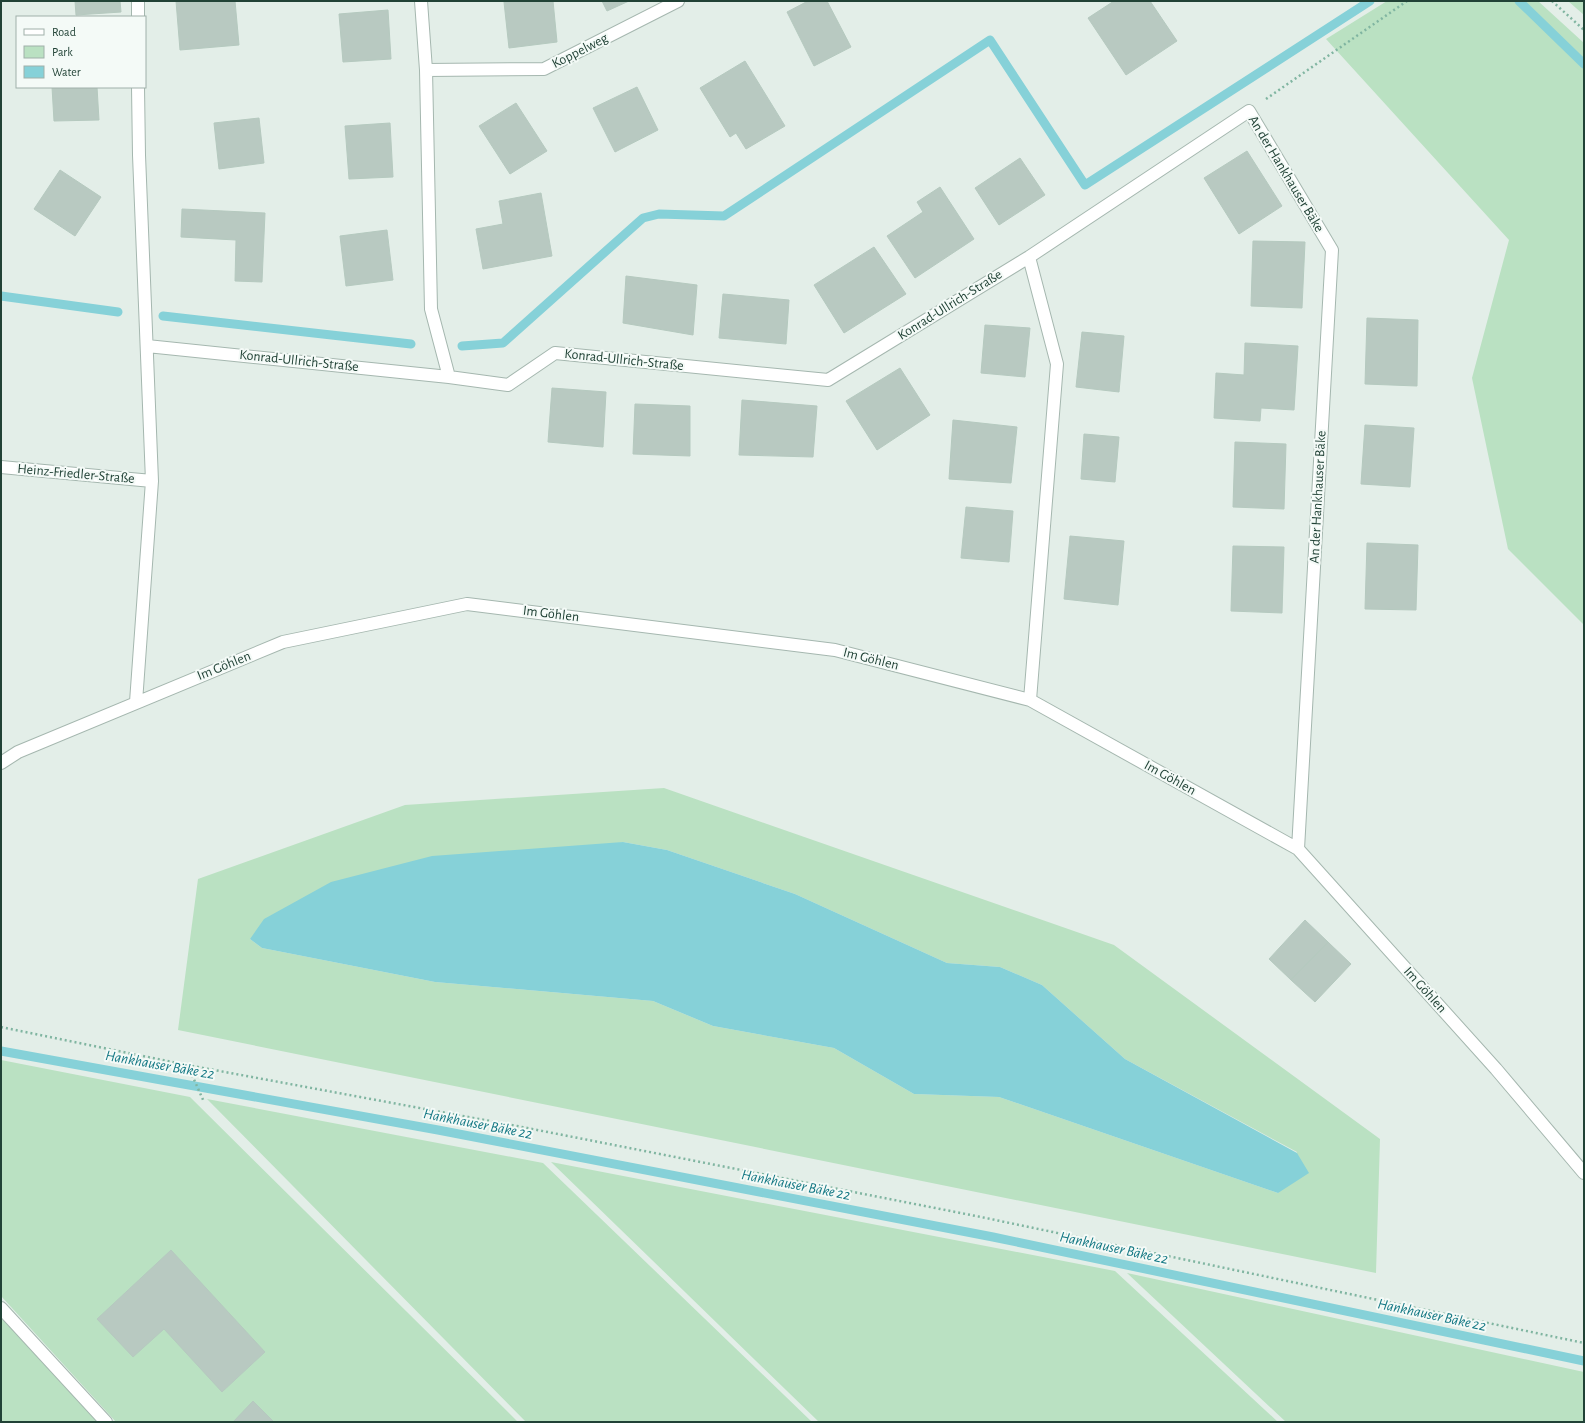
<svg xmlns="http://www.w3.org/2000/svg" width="1585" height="1423" font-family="'Alegreya Sans',sans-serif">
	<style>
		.green { fill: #bae1c2; fill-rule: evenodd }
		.water { fill: #86d1d8 }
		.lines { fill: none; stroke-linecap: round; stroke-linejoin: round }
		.stream { stroke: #86d1d8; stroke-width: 9 }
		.building { fill: #b8c9c1; stroke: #b5c9bf }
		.lane-casing { stroke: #a5b7af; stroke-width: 14 }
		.street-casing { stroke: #a5b7af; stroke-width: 14 }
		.path { stroke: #80b5a1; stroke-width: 2.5; stroke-dasharray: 2 3; stroke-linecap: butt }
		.lane { stroke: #fff; stroke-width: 12 }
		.street { stroke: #fff; stroke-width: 12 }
		.labels { text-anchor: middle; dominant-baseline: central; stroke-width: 4; stroke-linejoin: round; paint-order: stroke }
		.street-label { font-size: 14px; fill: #214236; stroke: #f4faf7 }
		.water-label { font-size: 15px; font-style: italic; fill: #147884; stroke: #f4faf7 }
	</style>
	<rect width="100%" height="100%" fill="#e3eee8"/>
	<!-- green -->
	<path class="green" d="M1387,1H1538L1584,43V625L1508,549L1472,378L1509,240L1326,39Z
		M1568,1H1584V15Z
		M664,788L1114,945L1380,1139L1376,1273L178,1030L198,879L405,805ZM623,842L667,850L795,894L947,963L1000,967L1042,985L1125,1059L1297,1152L1278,1193L999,1097L914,1094L834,1048L713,1026L653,1001L435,982L262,948L250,939Z
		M1,1060L190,1097L518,1422H116L1,1296Z
		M207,1099L543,1163L812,1422H526Z
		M551,1162L1115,1271L1278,1422H819Z
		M1127,1273L1584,1372V1422H1286Z
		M1,1316L101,1422H1Z"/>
	<!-- water -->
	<path class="water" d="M623,842L667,850L795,894L947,963L1000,967L1042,985L1125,1059L1297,1153L1309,1173L1278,1193L999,1097L914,1094L834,1048L713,1026L653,1001L435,982L262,948L250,939L264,919L331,882L432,856Z"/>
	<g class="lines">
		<!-- stream -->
		<path class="stream" d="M1519,1L1584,64
			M1,296L118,312
			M163,316L411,344
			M462,346L503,343L643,218L659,214L724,216L990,40L1085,185L1370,1
			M1,1051L438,1130L993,1237L1584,1361"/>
	</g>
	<!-- building -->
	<path class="building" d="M75,1H120L121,12L76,15Z
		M176,1H235L239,45L180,50Z
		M517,1H553L557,42L509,48L504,2Z
		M602,1H629L607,11Z
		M808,1H827L851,47L814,66L787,12Z
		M1114,1H1150L1177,41L1126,75L1088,18Z
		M388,10L391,59L343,62L339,14Z
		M745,61L785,126L746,149L736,133L730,137L700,88Z
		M52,87H97L99,120L54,121Z
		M637,87L658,130L615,152L593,108Z
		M516,103L547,151L510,174L479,126Z
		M259,118L264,163L219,169L214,123Z
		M390,123L393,177L349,179L345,126Z
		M1247,151L1282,206L1239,234L1204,178Z
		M1020,158L1045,195L999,225L975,188Z
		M60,170L101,197L75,236L34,209Z
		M940,187L974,239L915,278L887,236L923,212L917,202Z
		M541,193L552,256L483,269L476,229L503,224L499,201Z
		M182,209L265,213L262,282L235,281L236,240L181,237Z
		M387,230L393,280L346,286L340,236Z
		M1253,241L1305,242L1302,308L1251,306Z
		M874,247L906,294L844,333L814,285Z
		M626,276L697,285L693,335L623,323Z
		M723,294L789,300L786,344L719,338Z
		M1367,318L1418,320L1417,386L1365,384Z
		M985,325L1030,328L1025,377L981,373Z
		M1082,332L1124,336L1119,392L1076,387Z
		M1245,343L1298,346L1294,410L1261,408L1260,421L1214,418L1216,373L1244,375Z
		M900,368L930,415L877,450L846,401Z
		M552,388L606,392L603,447L548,442Z
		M742,400L817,406L813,457L739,455Z
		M635,404L690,406V456L633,454Z
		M953,420L1017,427L1011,483L949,479Z
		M1365,425L1414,428L1410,487L1361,484Z
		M1084,434L1119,437L1115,482L1081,479Z
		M1235,442L1286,444L1284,509L1233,507Z
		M966,507L1013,511L1009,562L961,558Z
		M1070,536L1124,541L1118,605L1064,599Z
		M1367,543L1418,545L1416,610L1365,609Z
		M1233,546L1284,547L1282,613L1231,611Z
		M1305,920L1328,942L1291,980L1269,959Z
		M1328,942L1351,964L1315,1002L1291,980Z
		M171,1250L265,1352L222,1392L164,1329L133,1357L97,1319Z
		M253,1401L274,1422H233Z"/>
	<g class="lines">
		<!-- lane casing -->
		<g class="lane-casing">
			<path id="lane" d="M1,1308L106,1422"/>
		</g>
		<!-- street casing -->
		<g class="street-casing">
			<path id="street" d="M138,1V17
				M421,1L426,70L544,69L678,1
				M426,70L431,309L449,377
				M1029,257L1057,364L1030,700
				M147,346L449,377L508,385L555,353L828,380L1029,257L1249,111L1332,250L1298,849
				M1,467L152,481
				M136,702L152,481L139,155L138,87
				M1,763L18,752L283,642L467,604L835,650L1030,700L1298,849L1496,1069L1584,1173"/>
		</g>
		<!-- path -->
		<path class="path" d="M1552,1L1584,30
			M1266,99L1407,1
			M1,1027L187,1065L517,1126L981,1217L1584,1343
			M188,1066L204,1102"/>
		<!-- lane -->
		<use href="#lane" class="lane"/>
		<!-- street -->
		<use href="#street" class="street"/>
	</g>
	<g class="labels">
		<!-- street labels -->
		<g class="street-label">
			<text transform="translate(580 51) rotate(-27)">Koppelweg</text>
			<text transform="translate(1286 174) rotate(59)">An der Hankhauser Bäke</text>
			<text transform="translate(950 305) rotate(-32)">Konrad-Ullrich-Straße</text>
			<text transform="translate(624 360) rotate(6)">Konrad-Ullrich-Straße</text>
			<text transform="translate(299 361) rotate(6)">Konrad-Ullrich-Straße</text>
			<text transform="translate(76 474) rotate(5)">Heinz-Friedler-Straße</text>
			<text transform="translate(1318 497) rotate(-87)">An der Hankhauser Bäke</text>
			<text transform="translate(551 614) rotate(7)">Im Göhlen</text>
			<text transform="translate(871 659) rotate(14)">Im Göhlen</text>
			<text transform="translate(224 666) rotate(-22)">Im Göhlen</text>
			<text transform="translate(1170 778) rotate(29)">Im Göhlen</text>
			<text transform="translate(1425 990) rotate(48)">Im Göhlen</text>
		</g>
		<!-- water labels -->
		<g class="water-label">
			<text transform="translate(160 1065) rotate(10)">Hankhauser Bäke 22</text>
			<text transform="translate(478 1124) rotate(11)">Hankhauser Bäke 22</text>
			<text transform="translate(796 1185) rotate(11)">Hankhauser Bäke 22</text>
			<text transform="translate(1114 1248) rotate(12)">Hankhauser Bäke 22</text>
			<text transform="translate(1432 1315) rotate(12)">Hankhauser Bäke 22</text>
		</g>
	</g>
	<!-- border -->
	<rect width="1585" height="1423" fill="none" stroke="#214236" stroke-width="4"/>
	<!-- legend -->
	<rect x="16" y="16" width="130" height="72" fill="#f4faf7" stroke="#a0b0aa"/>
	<rect x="24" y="29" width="20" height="6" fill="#ffffff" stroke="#a0b0aa"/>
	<text x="52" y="36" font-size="12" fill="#214236">Road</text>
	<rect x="24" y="46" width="20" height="12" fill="#bae1c2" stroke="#a0b0aa"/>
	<text x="52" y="56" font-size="12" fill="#214236">Park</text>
	<rect x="24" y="66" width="20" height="12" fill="#86d1d8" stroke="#a0b0aa"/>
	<text x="52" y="76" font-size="12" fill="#214236">Water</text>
</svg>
